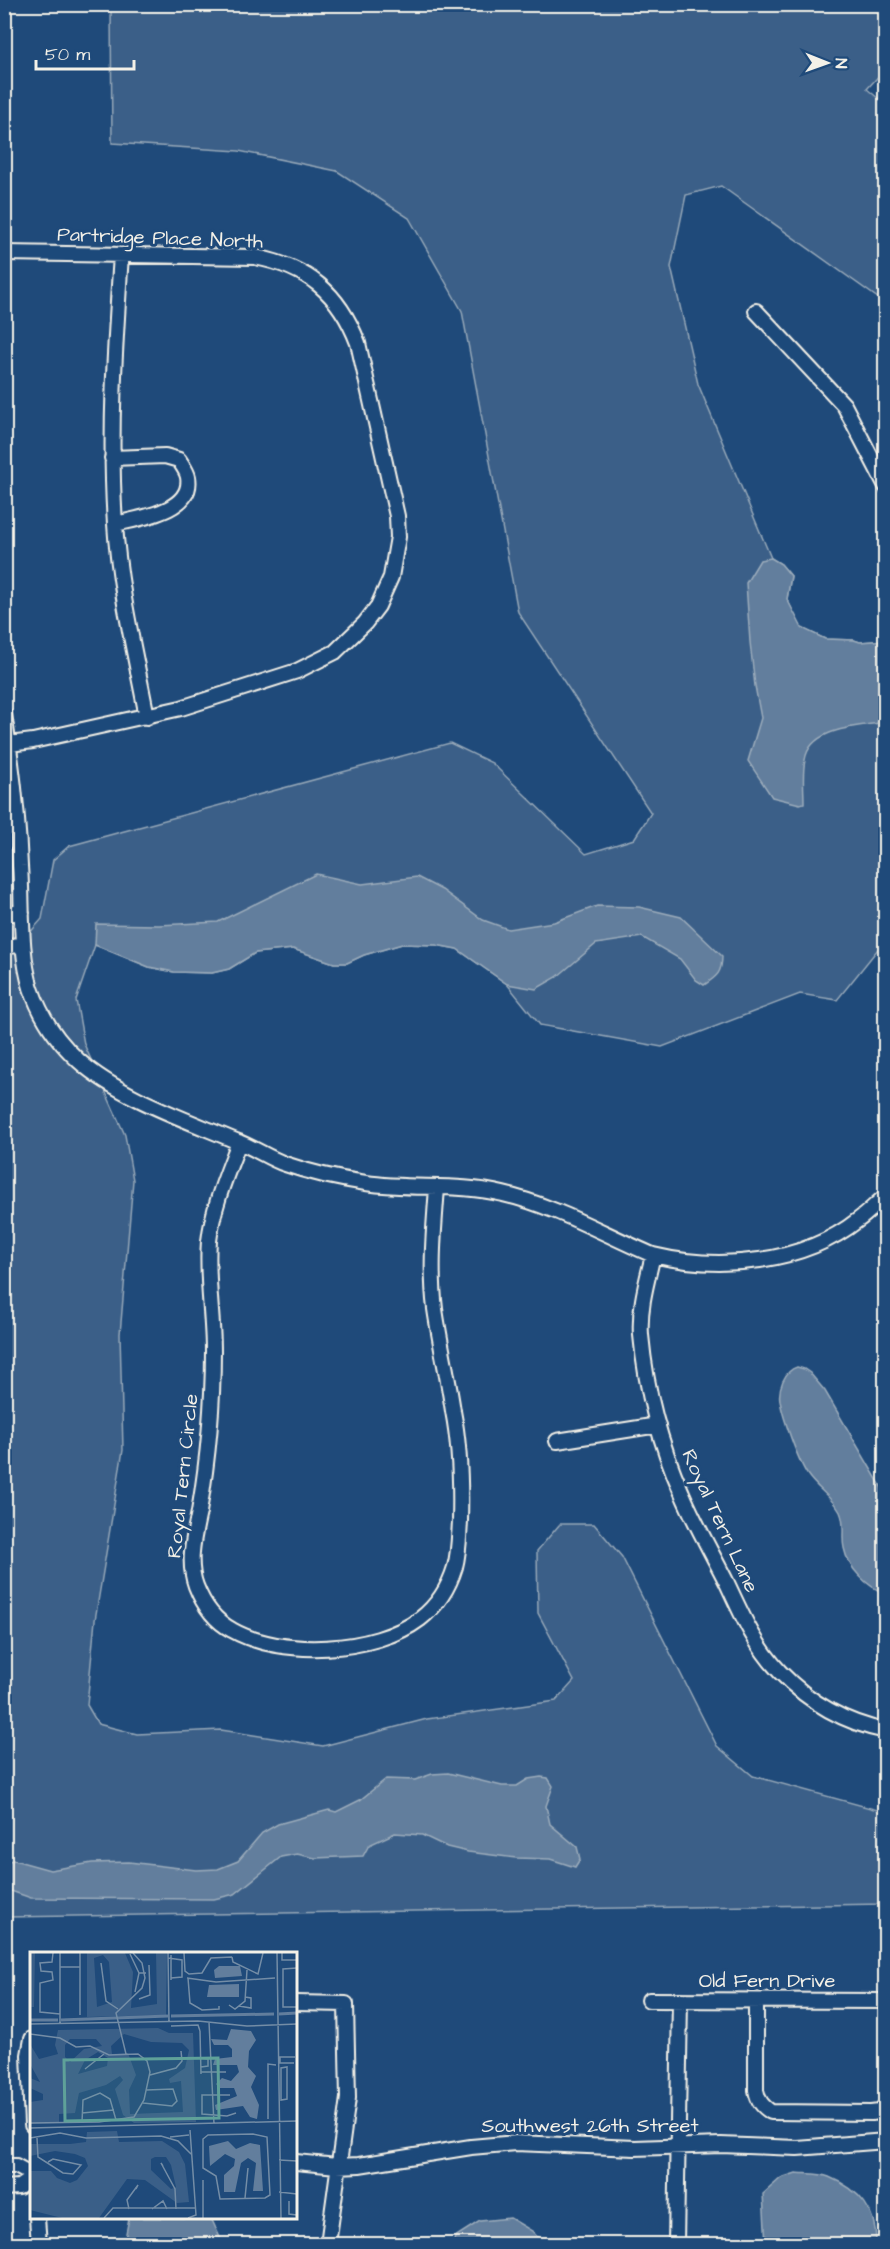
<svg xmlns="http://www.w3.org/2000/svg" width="890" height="2249" font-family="'Architects Daughter',sans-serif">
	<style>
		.green { fill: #3a5f88; stroke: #97a8b8; stroke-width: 1.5 }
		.water { fill: #627e9d; stroke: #9cacbb; stroke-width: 1.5 }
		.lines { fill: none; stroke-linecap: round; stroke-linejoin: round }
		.street-casing { stroke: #f4f1e8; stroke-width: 18 }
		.street { stroke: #1f4a7a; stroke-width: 14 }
		.labels { text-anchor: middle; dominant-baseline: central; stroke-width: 6; stroke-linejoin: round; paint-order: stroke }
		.street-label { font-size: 20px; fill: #f4f1e8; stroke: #1f4a7a }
		.inset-river { fill: none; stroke: #627e9d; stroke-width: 3 }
		.inset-road { fill: none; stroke: #748da6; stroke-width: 1.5 }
		.view { fill: #5fa199; fill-opacity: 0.15; stroke: #5fa199; stroke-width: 3 }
		.inset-edge { fill: none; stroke: #f4f1e8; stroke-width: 3 }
	</style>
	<rect width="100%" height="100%" fill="#1f4a7a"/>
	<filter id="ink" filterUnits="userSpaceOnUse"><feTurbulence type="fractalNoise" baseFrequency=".0167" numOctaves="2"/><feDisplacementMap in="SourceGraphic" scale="12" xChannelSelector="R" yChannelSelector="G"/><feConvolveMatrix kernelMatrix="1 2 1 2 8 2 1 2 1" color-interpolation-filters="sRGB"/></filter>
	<g filter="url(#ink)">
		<!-- green -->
		<path class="green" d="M111,5H885V69L867,89L885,104V303L721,186L686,195L671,267L698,384L771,558L781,564L791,576L787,599L801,628L825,639L854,640L860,642L885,640V949H878L837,1000L800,994L662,1047L540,1025L507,984L457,949L436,945L402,944L364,955L347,963H334L293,949L255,953L229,969L212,973L174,972L149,967L95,945L76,1000L84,1044L125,1135L133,1180L120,1334L123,1450L95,1620L87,1705L98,1724L137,1734L221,1730L323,1746L427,1719L556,1701L574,1681L538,1613L537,1551L560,1524H594L622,1557L717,1746L753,1776L885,1812V1904L5,1917L4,962L42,919L53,860L69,846L450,743L492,763L586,854L634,839L651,813L518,612L462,311L409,218L337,171L239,151L112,143Z"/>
		<!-- water -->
		<path class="water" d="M771,558L781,564L791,576L787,599L802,628L825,639L854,640L860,642L885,640V722C859,727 810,727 805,760C802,774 804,789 804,803L800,804L772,797L748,761L761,718L755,686L750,642L746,583L760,560Z
			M316,874L362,884L417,877L442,890L483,920L508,929L554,922L597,906L639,907L681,917L722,956C722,972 718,976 704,985L696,980L680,959L642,937L596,944L557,977L536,989L507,984L457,949L436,945L402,944L364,955L347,963H334L293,949L255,953L229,969L212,973L174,972L149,967L95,945L96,924L159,925L218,922Z
			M797,1367L804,1369L810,1373L825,1391L885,1493V1593C867,1587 848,1568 844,1548C841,1535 846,1525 840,1512C832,1497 816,1488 807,1474C798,1460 783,1418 780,1401C778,1389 784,1371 797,1367Z
			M448,1773L502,1786H517L528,1779L541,1777L548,1778L553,1786L546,1806L550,1824L577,1847L580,1859L575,1867L550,1859L516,1858L468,1852L447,1847L422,1835L395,1833L369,1845L363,1856L315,1858L297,1854L281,1857L235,1894L214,1899L31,1898L5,1889V1865L8,1861L14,1860L50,1870L92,1863L129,1862L196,1870L218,1869L238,1861L262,1833L278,1824L329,1810L336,1812L360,1800L386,1779L415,1780L432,1774Z
			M796,2173C806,2174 820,2173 829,2177C860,2190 877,2210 876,2244H766L763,2194L781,2178Z
			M129,2218H211L223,2244H124Z
			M510,2218L532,2231L544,2244H453L455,2237L480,2221Z"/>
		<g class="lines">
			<!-- street casing -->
			<g class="street-casing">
				<path id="street" d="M4,253L255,257C308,267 339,293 358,343L397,516L398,537L391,577L378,606L365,623L335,652L297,671L181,708L33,741L9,744
					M121,255C115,344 109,434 115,524C119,588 135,653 147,717
					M756,311L844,405L886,486
					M112,458L165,456L179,460C182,465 187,471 188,477C194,511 140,518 115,524
					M4,714C12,764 18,815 20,866C23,906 19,949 31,988C40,1015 57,1041 79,1061C119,1097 187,1120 236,1141C253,1147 268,1158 285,1164C311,1173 339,1179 366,1183C412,1190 458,1183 503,1194C556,1206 603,1234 653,1255C719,1271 803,1264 858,1220C868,1213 876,1204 886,1196
					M4,913H22
					M4,946L23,945
					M239,1142C227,1174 213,1206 209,1241C206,1277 213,1315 213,1351C213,1405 208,1459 199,1512C194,1536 187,1562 196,1586C203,1604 215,1621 232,1630C281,1658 375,1653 420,1619C438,1605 449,1587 455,1567C459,1552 459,1536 460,1521C461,1484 460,1447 453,1411C448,1377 440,1343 435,1309C430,1269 434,1228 437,1188
					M653,1255C647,1281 639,1307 641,1335C646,1389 660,1444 682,1493C695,1524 712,1553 727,1583C742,1615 755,1646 780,1672C809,1702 845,1723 886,1731
					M557,1441L658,1425
					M649,2000L886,2001
					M756,2001V2090C758,2101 762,2106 771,2112L871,2113L879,2112L886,2107
					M296,2003L346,2004L348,2098L328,2244
					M32,2039L29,2055L32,2125
					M296,2162L337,2166L359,2165L471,2147L516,2143L635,2148L721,2145L797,2148L886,2141
					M4,2166H16L32,2175
					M4,2188L19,2187L32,2178
					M37,2218L39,2244
					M676,2244L680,2000"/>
			</g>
			<!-- street -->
			<use href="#street" class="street"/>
		</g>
	</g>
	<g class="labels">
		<!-- street labels -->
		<g class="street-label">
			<text transform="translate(160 238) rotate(2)">Partridge Place North</text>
			<text transform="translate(183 1476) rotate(-84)">Royal Tern Circle</text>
			<text transform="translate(720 1521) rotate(65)">Royal Tern Lane</text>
			<text x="767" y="1981">Old Fern Drive</text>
			<text x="590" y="2126">Southwest 26th Street</text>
		</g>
	</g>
	<!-- overview -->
	<g transform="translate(30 1952)">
		<rect width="267" height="267" fill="#1f4a7a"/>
		<path d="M0,1H5L4,55H0ZM57,1H95L103,20L101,56L127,52L126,1H137L136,63L57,65ZM73,3L79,10L82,50L67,55L64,6ZM128,76L139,81H163L166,170L104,171L93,163L85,137L93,128L90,124L76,133L49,141L45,161L29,162V171L0,172V150L13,148V142L0,136V126L10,130L0,112V92L9,107L28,102L25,93L28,78ZM94,82L121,90L152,91L159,98L155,116L139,127L140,131L151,129L153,160L100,162L99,138L106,123L98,101L82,102L81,94ZM40,87H66L72,94L54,97L40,110L35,105V93ZM68,100L78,106L77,114L48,122L55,108ZM87,179L89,190L132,189L149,200L155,212L159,250L147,251L115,228L97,227L69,266H32L0,258V219H21L27,226L40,231L47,228L58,214L55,206L45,202L25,199L0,204V192H40L56,190L57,180ZM125,205H136L141,213L146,235L141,237L121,218V207Z" fill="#3a5f88" fill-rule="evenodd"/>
		<path d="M189,14H210L212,24L185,26L184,18ZM209,32V45H177L179,33ZM201,77L221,79L226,88L219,99L218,115L226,124L221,135L229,153L227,167L220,165L213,154L186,158L185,153L207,144L204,136H190L186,132L192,126L201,129L209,120L207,113H183L185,107L202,105V97L198,93H184L181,87L197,88ZM198,189L206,197L220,191L230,193L233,239H223L226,211L218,206L211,211L205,240H194V223L204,214L205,207L195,202L180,214L179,194Z" fill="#627e9d"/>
		<path class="inset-river" d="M249,62L267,61M141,64L244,62M0,68H28M31,68L138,64"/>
		<path class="inset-road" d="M23,1L22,10L10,11L11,19L22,20L23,28L10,31V60L30,62M30,1V72M50,1V63M138,1L139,70M154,1L155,19L159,22L172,21L181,6L202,5M247,1L251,266M252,1V8H267M100,2L109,21M141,3V28M202,5L203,10L228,22L233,1M138,6L152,8V25L141,26M71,11L76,49L88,57M30,15H50M267,16L253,17V55H267M157,26L186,30L245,26M158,26L160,51L172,58L189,57V54M105,40L109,21H116M109,47L120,43L119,13M199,53L205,57L215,49L217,18M209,54L221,56V46L215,45M179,70L184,172M0,72L168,69L217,74L267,72M141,74L168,73L170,79M170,79L171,122M0,82L30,86L46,95L60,94L79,103L108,102L117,109L120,120L114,148L104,165L69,170L0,171M96,102L86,61L112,36L115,26L112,11L103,1M171,106L178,107V114L171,115M264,111H250V105H265M257,115V147L251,148V116ZM55,117L74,102M171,120H196M120,123L146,116L152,109L151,99M200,143H172V162L197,164L206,161M113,151L142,154L147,149L143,137L116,138M52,161L84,158M238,167V112L246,113M52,170L53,148L70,141L80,147L86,168M0,176L267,169M223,182L237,185L240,243L235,246L190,247L186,224L173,216V187L178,183ZM140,185L159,183M0,186L30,181L56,186L131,184L148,189L161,202M7,186L8,205L33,221L43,222L51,213L23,207L18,210M249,208L267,209M133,214L131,211L145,237L146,257M173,228V266M249,240L267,242M215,246L218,216M259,249V262L267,263M99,257L97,248L108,233L106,237M122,257L133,249L137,257M74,266L83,256H166M158,266L166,263L160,178"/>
		<path class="view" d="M188,106L189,166L35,169L34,108Z"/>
		<rect width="267" height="267" class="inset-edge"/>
	</g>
	<!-- margin -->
	<rect width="890" height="2249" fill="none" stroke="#1f4a7a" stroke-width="24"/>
	<rect x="12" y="12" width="866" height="2225" fill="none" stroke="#f4f1e8" stroke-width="2" filter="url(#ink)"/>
	<!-- north arrow -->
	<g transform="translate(827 63) rotate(91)" stroke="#1f4a7a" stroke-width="4.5" paint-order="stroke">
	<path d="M0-4.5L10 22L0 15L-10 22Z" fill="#f4f1e8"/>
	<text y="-9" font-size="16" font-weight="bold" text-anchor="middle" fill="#f4f1e8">N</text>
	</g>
	<!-- scale -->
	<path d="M36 60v9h98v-9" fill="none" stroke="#f4f1e8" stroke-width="3"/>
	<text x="45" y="60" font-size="18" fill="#f4f1e8" stroke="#1f4a7a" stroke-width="4.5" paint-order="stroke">50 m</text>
</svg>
